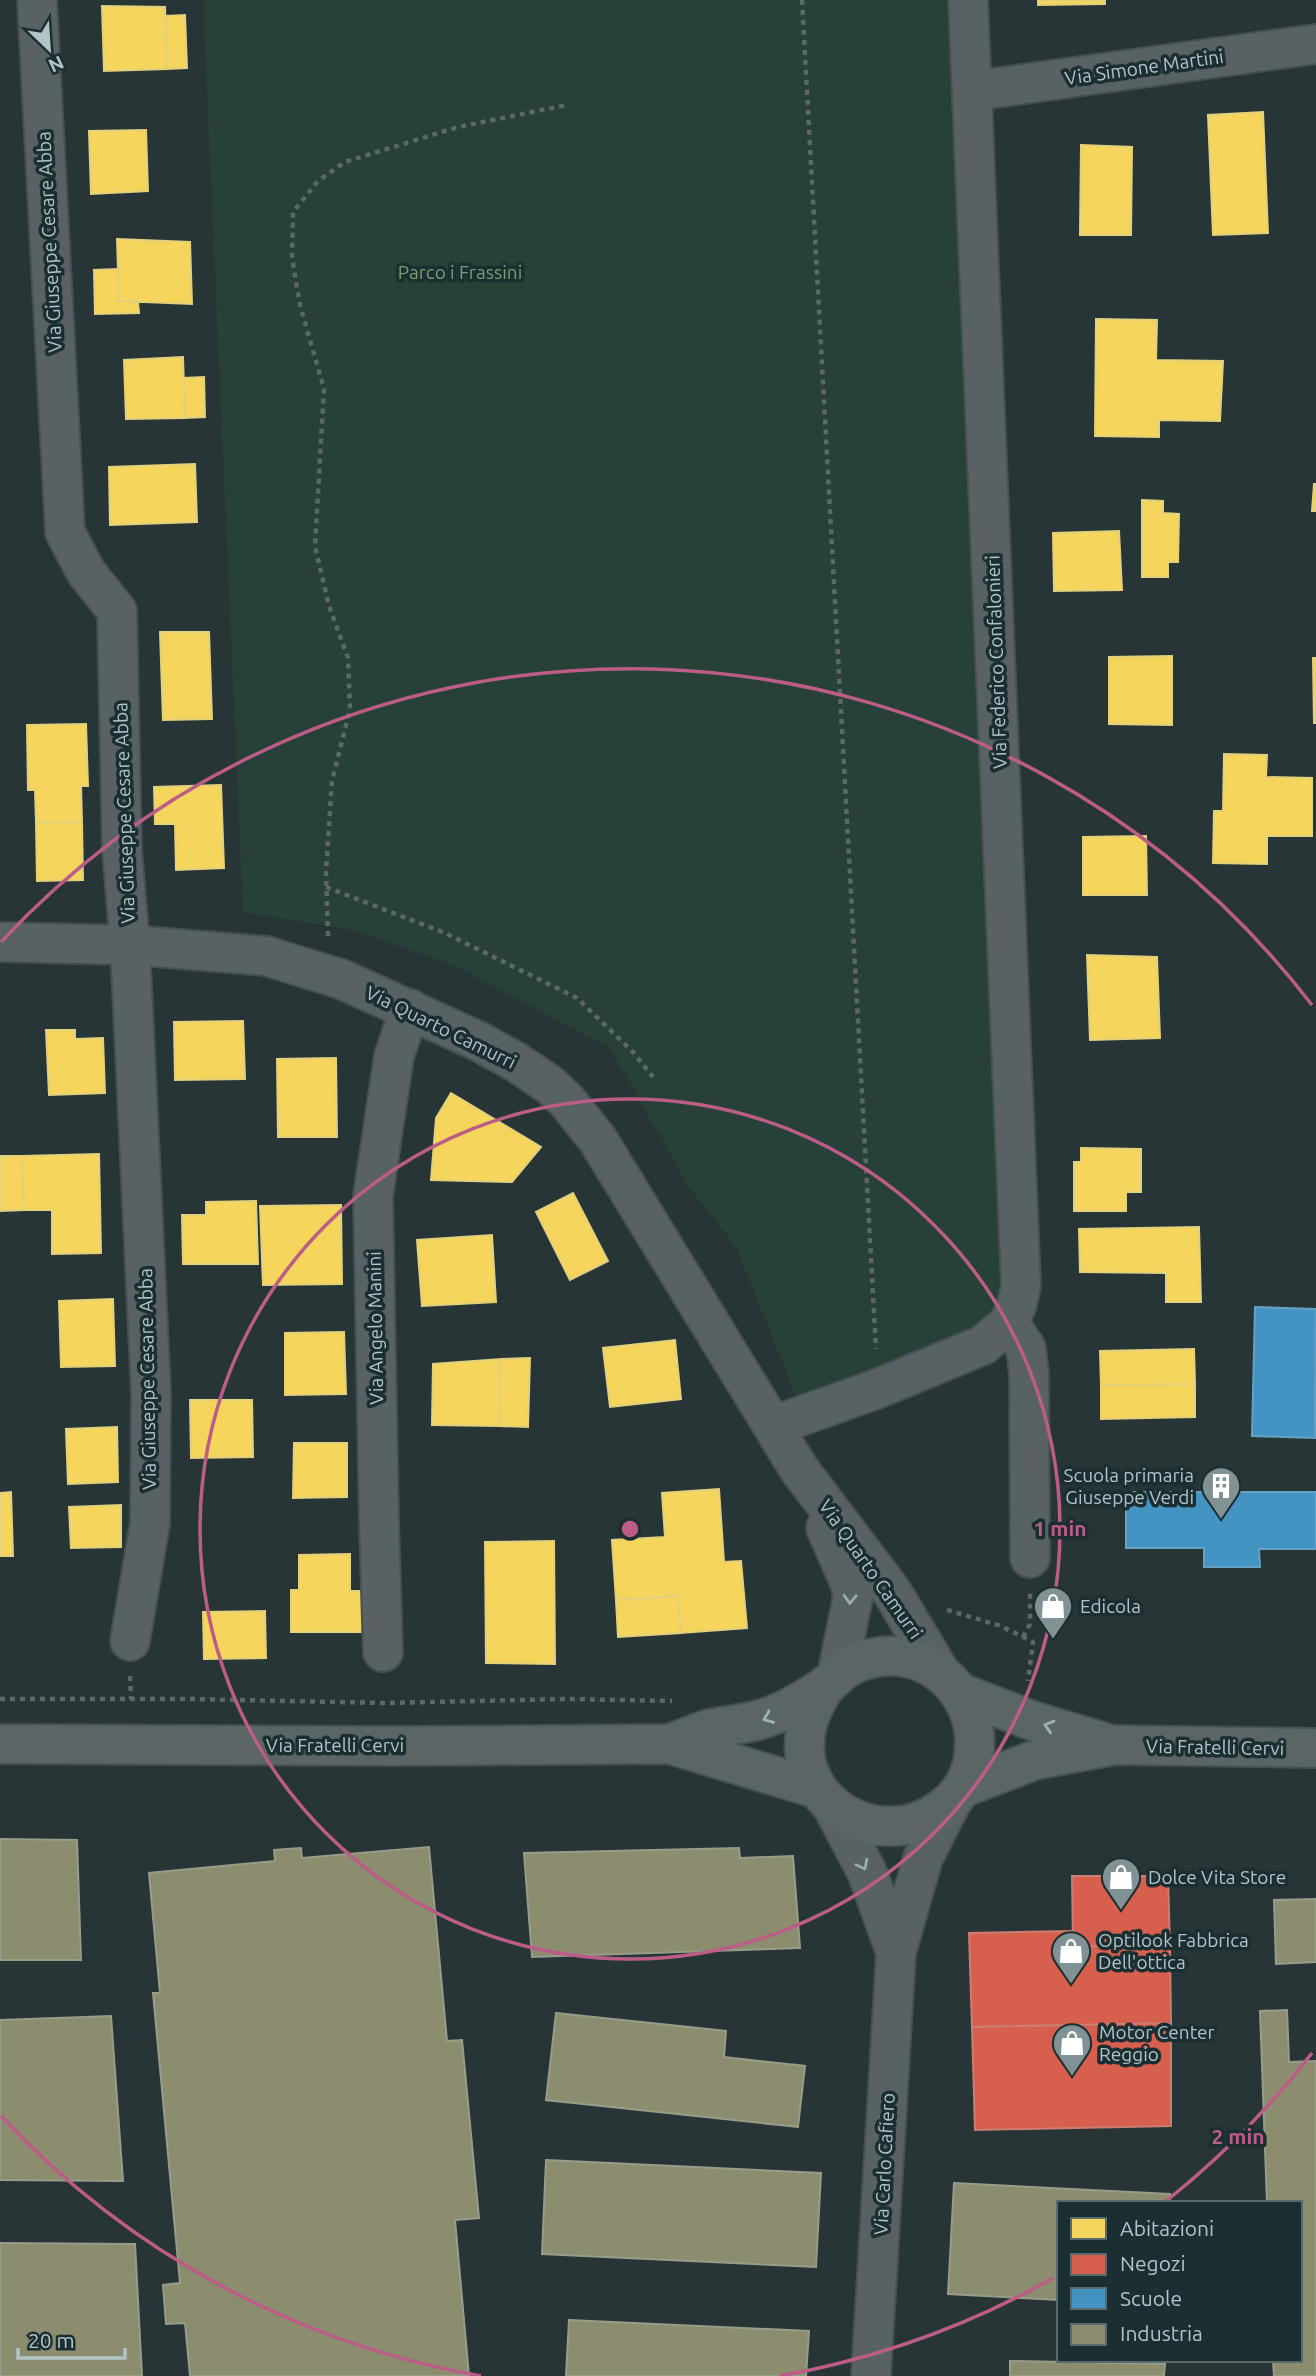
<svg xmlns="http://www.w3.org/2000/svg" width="1316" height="2376" font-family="Ubuntu,sans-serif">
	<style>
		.green { fill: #274038 }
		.homes { fill: #f6d55c; stroke: #e1d07c; stroke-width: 2 }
		.shops { fill: #d6604d; stroke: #cb7e72; stroke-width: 2 }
		.schools { fill: #4393c3; stroke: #64a2c4; stroke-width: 2 }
		.industry { fill: #8c8c6e; stroke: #979d89; stroke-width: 2 }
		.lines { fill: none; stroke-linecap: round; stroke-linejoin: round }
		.minor-casing { stroke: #465052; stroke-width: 42 }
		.major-casing { stroke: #455154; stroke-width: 42 }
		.path { stroke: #5c6767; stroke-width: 4.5; stroke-dasharray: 5 5; stroke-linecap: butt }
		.minor { stroke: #586265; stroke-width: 38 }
		.major { stroke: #5b6566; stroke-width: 38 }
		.oneway { stroke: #9bacaf }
		.oneway2 { stroke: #a0b1b4 }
		.ring { fill: none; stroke: #bb5d87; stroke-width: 3.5 }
		.labels { text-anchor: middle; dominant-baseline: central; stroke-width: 7; stroke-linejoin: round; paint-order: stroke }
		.street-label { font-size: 19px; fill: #b1c4c8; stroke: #1b2e32 }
		.park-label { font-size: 19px; fill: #799f70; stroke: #1b2e32 }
		.poi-label { font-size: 19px; fill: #b1c4c8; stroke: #1b2e32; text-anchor: start }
		.centre { fill: #bb5d87; stroke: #1b2e32; stroke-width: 3.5 }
		.ring-label { font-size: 21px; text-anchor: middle; font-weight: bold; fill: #bb5d87; stroke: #1b2e32; stroke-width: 7; stroke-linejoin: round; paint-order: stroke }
	</style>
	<rect width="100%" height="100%" fill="#283537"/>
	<!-- green -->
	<path class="green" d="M203,0H968L1009,1323L804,1416L736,1247L689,1187L610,1048L451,964L352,930L243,912Z"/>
	<!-- homes -->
	<path class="homes" d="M1038,0H1105V4L1038,5Z
		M102,6L165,7L167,69L104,71Z
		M185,15L187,68L167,69L165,16Z
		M1263,112L1268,233L1213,235L1208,115Z
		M146,130L148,191L91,194L89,131Z
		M1081,145L1132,147L1131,235H1080Z
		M117,239L190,242L192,304L119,301Z
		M118,269L119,301L138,302L139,313L95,314L94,270Z
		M1096,319L1157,320L1156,360L1223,361L1220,421L1159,420V437L1095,436Z
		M183,357L185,418L126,419L124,360Z
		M204,377L205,417L185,418L184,378Z
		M195,464L197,522L110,525L109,467Z
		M1314,484H1316V511H1312Z
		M1142,500L1163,501V513L1179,514L1178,562H1168V577H1142Z
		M1119,531L1122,590L1054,591L1053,533Z
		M160,632H209L212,719L163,720Z
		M1172,656V725L1109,724V657Z
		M1313,658H1316V723H1314Z
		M86,724L88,786H81L82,822H36L35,790H28L27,725Z
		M1224,754L1267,755L1266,777L1312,778V836H1267V864L1213,863L1214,811H1223Z
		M221,785L224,868L176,870L175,824H155L154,787Z
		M36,822H82L83,880L37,881Z
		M1146,836L1147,895H1083V837Z
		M1087,955L1157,957L1160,1038L1090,1040Z
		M243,1021L245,1079L175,1080L174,1022Z
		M46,1030H75V1039L103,1038L105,1093L49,1095Z
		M336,1058L337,1137H278L277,1059Z
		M451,1093L541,1147L512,1182L431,1180L436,1118Z
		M1081,1148L1141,1149V1192H1126V1211H1074V1162H1081Z
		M99,1154L101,1253L52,1254V1210H24L22,1156Z
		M0,1156H22L24,1210L0,1211Z
		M573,1193L608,1261L570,1280L536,1212Z
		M256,1201L258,1264H183L182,1215H206V1202Z
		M341,1205L342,1284L263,1285L260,1206Z
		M1199,1227L1201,1302H1166V1273L1080,1272L1079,1229Z
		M492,1235L496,1302L422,1306L417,1240Z
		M113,1299L115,1366L61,1367L59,1301Z
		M344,1332L346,1394L285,1395V1333Z
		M675,1340L681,1399L610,1407L603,1348Z
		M1194,1349L1195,1384L1101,1385L1100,1351Z
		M530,1358L528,1427L499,1426L501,1359Z
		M501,1359L499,1426L432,1425L433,1364Z
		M1195,1384V1417L1101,1419V1385Z
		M190,1400H252L253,1457L191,1458Z
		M117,1427L118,1482L68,1484L66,1429Z
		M294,1443H347V1497L293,1498Z
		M719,1489L724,1562L741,1561L747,1628L681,1633L678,1596L616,1600L612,1540L665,1537L662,1493Z
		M11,1492L13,1556H0V1493Z
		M121,1505V1547L71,1548L69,1507Z
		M554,1541L555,1664L486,1663L485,1542Z
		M350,1554V1591H363V1632H291V1590H299V1555Z
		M678,1596L681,1633L618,1637L616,1600Z
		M265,1611L266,1658L204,1659L203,1612Z"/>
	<!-- shops -->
	<path class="shops" d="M1072,1876H1168L1170,1947L1073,1946Z
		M1074,1931L1073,1946L1170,1947L1171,2023L972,2027L969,1933Z
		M1171,2023V2126L975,2130L972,2027Z"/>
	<!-- schools -->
	<path class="schools" d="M1255,1307L1316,1309L1315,1438L1252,1436Z
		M1126,1492H1316V1549H1259L1260,1567H1204V1548H1126Z"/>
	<!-- industry -->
	<path class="industry" d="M0,1839L77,1840L81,1960H0Z
		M429,1847L447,2041L462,2040L479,2218L455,2220L469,2376H190L185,2323L166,2324L163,2285L180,2283L153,1993H160L149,1873L275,1861L274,1850L301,1848L302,1858Z
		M739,1848L740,1858L793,1856L800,1948L532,1957L524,1853Z
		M1316,1899V1962L1276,1964L1274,1900Z
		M1287,2010L1289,2062L1316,2061V2376H1274L1273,2360H1300V2203H1267L1260,2011Z
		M556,2013L726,2031L724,2057L805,2066L798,2127L546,2100Z
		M111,2016L123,2181L0,2180V2020Z
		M546,2160L821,2173L816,2267L542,2254Z
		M954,2183L1170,2194V2203H1059V2300L948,2294Z
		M0,2243L135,2244L142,2376H0Z
		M569,2320L809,2331L806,2376H566Z
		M1010,2361L1165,2364L1164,2376H1010Z"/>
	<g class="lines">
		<!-- minor casing -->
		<g class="minor-casing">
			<path id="minor" d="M37,0L65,532L86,572L117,611L122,850L130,945L151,1393L150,1523L130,1641
				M972,91L1316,44
				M0,942L130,945L266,956L341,979L478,1041L516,1062L550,1085L567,1101L598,1140L799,1469L892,1592L940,1672
				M1009,1323L1026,1348L1029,1374L1030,1558
				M773,1426L879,1388L983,1345L1009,1323L1017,1304L1021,1286L968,0
				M826,1528L851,1585L853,1597L837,1675
				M383,1652L379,1521L373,1196L394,1056L410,1009
				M831,1804L867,1872L896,1953
				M871,2376L896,1953L923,1858L952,1801"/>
		</g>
		<!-- major casing -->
		<g class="major-casing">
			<path id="major" d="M961,1693L1033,1721L1106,1743
				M0,1744L395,1746L669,1744L818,1789
				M669,1744C683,1739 696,1733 709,1729C732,1724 754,1724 776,1714C793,1707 812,1695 827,1685C835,1678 842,1670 852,1665C916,1634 982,1687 974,1754C972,1776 960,1795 943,1808C880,1857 785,1801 808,1722C812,1707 819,1696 827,1684
				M962,1788L1035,1760L1115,1745L1316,1748"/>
		</g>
		<!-- path -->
		<path class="path" d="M802,0L876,1349
			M326,887L445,933L577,998L633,1052L653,1077
			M328,936L326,872L332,781L350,709L348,658L329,606L315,546L324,389L300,305L292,258L293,212L318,181L345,162L458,127L567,105
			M947,1610L1001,1626L1033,1642L1028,1681
			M1023,1637L1030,1624V1593
			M130,1676L131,1699
			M0,1699H189L386,1703L567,1699L672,1701"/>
		<!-- minor -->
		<use href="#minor" class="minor"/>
		<!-- major -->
		<use href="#major" class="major"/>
	</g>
	<!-- one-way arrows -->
	<defs><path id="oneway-chevron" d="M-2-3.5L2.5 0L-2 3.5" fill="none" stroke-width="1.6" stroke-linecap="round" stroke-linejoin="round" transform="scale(1.75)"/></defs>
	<g class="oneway">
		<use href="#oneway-chevron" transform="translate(850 1599) rotate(92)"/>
		<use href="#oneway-chevron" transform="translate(863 1865) rotate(63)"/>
	</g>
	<g class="oneway2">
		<use href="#oneway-chevron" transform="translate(768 1718) rotate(158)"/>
		<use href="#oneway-chevron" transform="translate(1049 1726) rotate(-164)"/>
	</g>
	<!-- distance rings -->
	<g class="ring">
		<circle cx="630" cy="1529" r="430"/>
		<path d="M1312 2053A860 860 0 0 1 1165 2202M1053 2278A860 860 0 0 1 779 2376M481 2376A860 860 0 0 1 1 2116M1 942A860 860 0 0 1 1312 1005"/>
	</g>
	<!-- icons -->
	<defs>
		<g id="building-pin" transform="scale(2.0125)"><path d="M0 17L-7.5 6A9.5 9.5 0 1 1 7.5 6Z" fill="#819295" stroke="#1b2e32"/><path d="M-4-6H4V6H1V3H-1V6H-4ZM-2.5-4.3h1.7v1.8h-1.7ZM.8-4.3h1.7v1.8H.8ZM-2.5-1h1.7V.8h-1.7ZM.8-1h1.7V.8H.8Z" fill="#fff"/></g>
		<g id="shop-pin" transform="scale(2.0125)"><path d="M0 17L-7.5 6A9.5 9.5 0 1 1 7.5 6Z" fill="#819295" stroke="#1b2e32"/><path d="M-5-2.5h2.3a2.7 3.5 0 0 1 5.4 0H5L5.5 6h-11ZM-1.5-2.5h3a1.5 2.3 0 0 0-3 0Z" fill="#fff"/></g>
	</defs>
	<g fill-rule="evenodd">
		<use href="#building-pin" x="1221" y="1486"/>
		<use href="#shop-pin" x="1053" y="1606"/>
		<use href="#shop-pin" x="1121" y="1877"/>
		<use href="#shop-pin" x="1071" y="1951"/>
		<use href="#shop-pin" x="1072" y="2043"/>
	</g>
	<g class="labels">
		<!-- street labels -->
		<g class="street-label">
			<text transform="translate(1144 67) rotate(-8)">Via Simone Martini</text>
			<text transform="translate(49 242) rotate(-93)">Via Giuseppe Cesare Abba</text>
			<text transform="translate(996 662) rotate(-92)">Via Federico Confalonieri</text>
			<text transform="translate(124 813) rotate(-92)">Via Giuseppe Cesare Abba</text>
			<text transform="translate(441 1027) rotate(26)">Via Quarto Camurri</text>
			<text transform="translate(375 1328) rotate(-91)">Via Angelo Manini</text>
			<text transform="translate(147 1379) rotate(-91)">Via Giuseppe Cesare Abba</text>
			<text transform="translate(871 1569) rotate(55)">Via Quarto Camurri</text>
			<text x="335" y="1745">Via Fratelli Cervi</text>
			<text transform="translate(1215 1747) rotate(1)">Via Fratelli Cervi</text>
			<text transform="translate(884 2164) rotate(-87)">Via Carlo Cafiero</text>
		</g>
		<!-- park labels -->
		<g class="park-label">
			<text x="460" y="272">Parco i Frassini</text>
		</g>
		<!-- poi labels -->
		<g class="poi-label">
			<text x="1194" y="1475" text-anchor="end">Scuola primaria<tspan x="1194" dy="22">Giuseppe Verdi</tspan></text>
			<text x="1080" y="1606">Edicola</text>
			<text x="1148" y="1877">Dolce Vita Store</text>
			<text x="1098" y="1940">Optilook Fabbrica<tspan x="1098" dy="22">Dell'ottica</tspan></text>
			<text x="1099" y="2032">Motor Center<tspan x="1099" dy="22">Reggio</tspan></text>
		</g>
	</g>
	<circle cx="630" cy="1529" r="10" class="centre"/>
	<g class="ring-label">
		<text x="1060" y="1536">1 min</text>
		<text x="1238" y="2144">2 min</text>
	</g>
	<!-- legend -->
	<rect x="1057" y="2201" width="245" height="161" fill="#1b2e32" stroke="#576a6e" stroke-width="2"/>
	<rect x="1071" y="2218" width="35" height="21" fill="#f6d55c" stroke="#576a6e" stroke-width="2"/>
	<text x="1120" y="2236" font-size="21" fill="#b1c4c8">Abitazioni</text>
	<rect x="1071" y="2254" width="35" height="21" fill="#d6604d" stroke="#576a6e" stroke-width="2"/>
	<text x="1120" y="2271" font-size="21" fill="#b1c4c8">Negozi</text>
	<rect x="1071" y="2288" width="35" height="21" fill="#4393c3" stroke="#576a6e" stroke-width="2"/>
	<text x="1120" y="2306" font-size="21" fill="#b1c4c8">Scuole</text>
	<rect x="1071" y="2324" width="35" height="21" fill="#8c8c6e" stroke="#576a6e" stroke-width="2"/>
	<text x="1120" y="2341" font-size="21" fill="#b1c4c8">Industria</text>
	<!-- north arrow -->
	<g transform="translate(49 49) rotate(155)" stroke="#1b2e32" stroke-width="5" paint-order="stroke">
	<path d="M0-5L12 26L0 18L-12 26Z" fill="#b1c4c8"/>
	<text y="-10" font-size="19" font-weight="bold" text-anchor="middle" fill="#b1c4c8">N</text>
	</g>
	<!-- scale -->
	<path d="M18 2348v10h107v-10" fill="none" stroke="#b1c4c8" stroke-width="3.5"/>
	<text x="28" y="2348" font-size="21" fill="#b1c4c8" stroke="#1b2e32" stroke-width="5" paint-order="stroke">20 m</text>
</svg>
